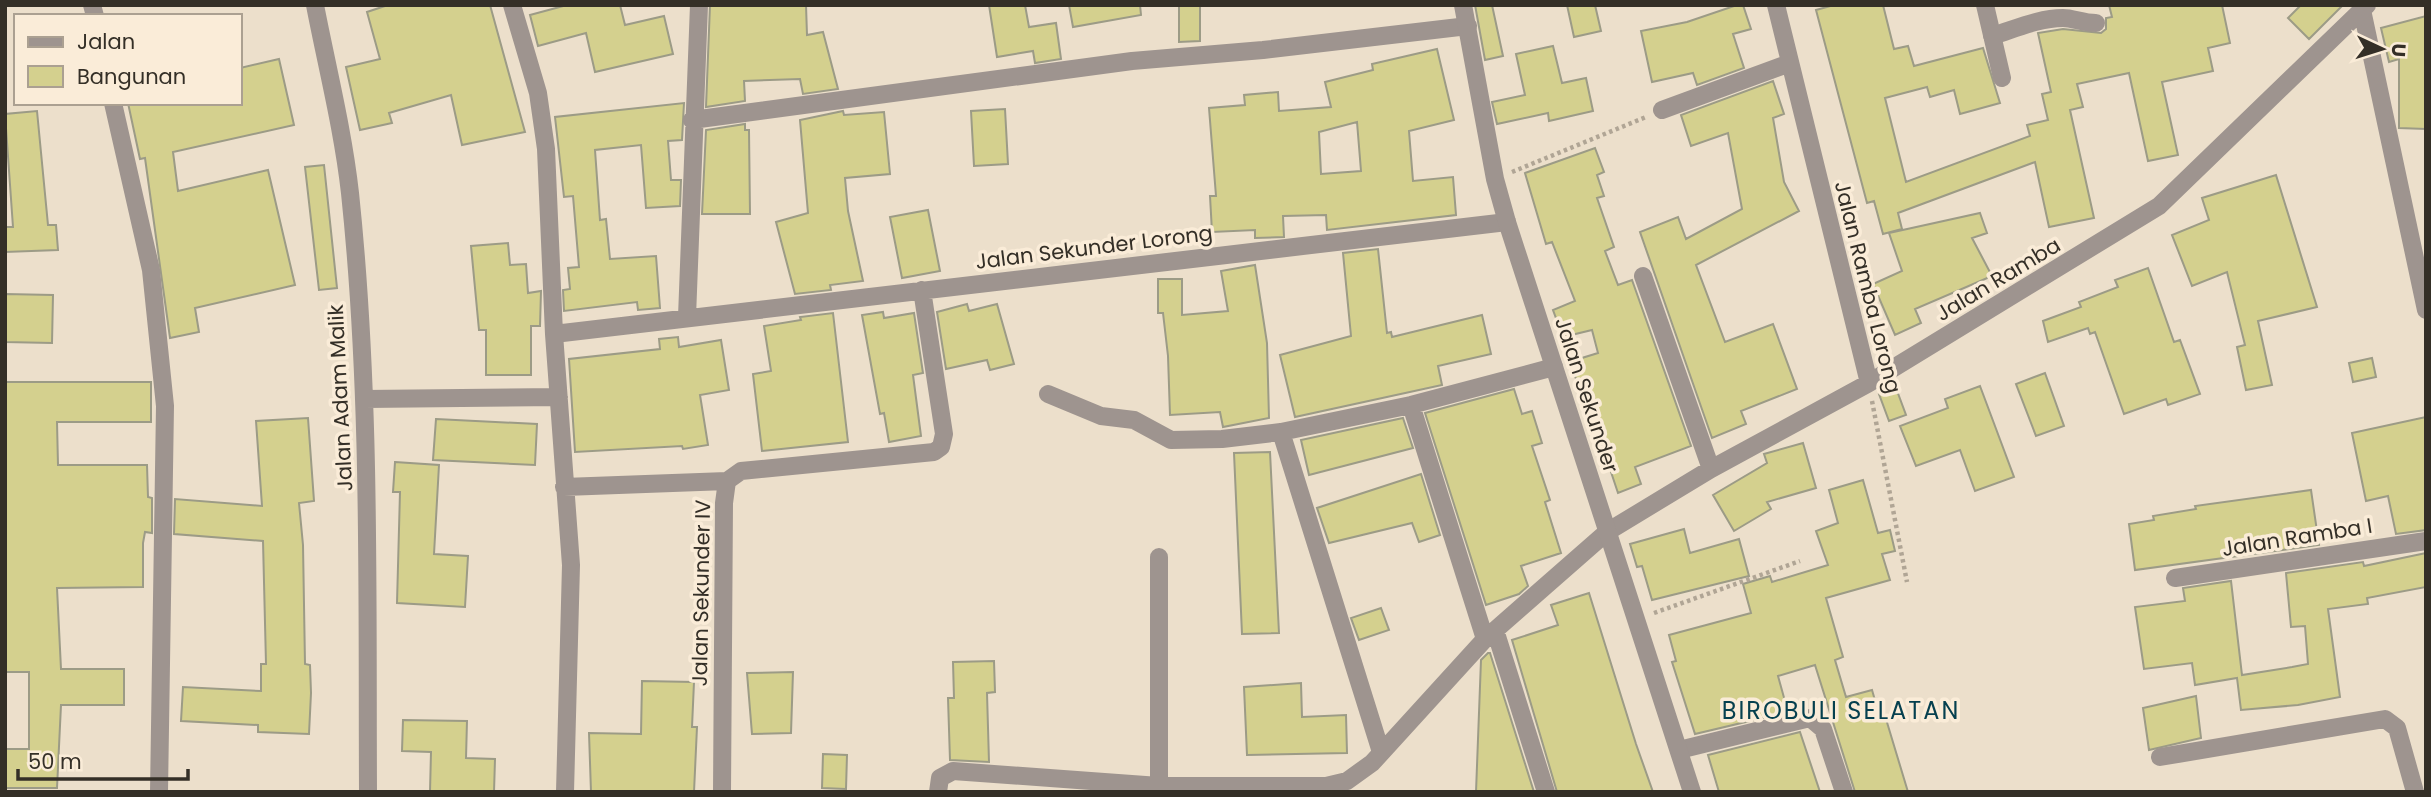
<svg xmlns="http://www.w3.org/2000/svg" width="2431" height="797" font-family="Poppins,sans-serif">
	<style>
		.building { fill: #d4d08e; stroke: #9c9b86; stroke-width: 2; fill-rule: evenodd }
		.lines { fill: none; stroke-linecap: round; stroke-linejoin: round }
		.path { stroke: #b0a595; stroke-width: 4.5; stroke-dasharray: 3.5 3.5; stroke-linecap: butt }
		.minor { stroke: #9e948f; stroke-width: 18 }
		.tertiary { stroke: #9e948f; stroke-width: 18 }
		.labels { text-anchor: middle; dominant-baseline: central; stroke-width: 7; stroke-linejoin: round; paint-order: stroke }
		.street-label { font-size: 21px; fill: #342f27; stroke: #faecd8 }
		.quarter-label { font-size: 24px; letter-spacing: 2px; fill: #06404f; stroke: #faecd8 }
	</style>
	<rect width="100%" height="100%" fill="#ecdfcb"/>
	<!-- building -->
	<path class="building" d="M388,5H490L525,132L462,145L451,95L389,113L392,123L360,130L346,67L380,59L367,12Z
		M567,5H620L625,25L664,16L673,54L595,72L586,33L538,46L530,15Z
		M710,5H806L807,35L823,32L838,89L803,94L800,79L744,81L745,101L706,107Z
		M989,5H1025L1029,27L1056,23L1061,59L1035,63L1033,51L997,57Z
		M1069,5H1140L1141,15L1073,27Z
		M1179,5H1200V41L1179,42Z
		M1475,5H1492L1503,56L1485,60Z
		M1567,5H1595L1601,31L1574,37Z
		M1737,5H1743L1751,29L1733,34L1744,68L1697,85L1693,73L1652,82L1641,31L1687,22Z
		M1834,5H1883L1894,49L1908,46L1914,66L1983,48L2000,103L1960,114L1954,90L1930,97L1927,87L1885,98L1906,182L2030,136L2027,125L2048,120L2042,94L2051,92L2038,33L2063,29L2101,33L2106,29V18L2112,17L2109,5H2222L2230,43L2208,48L2213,71L2162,82L2178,155L2148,161L2129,73L2077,84L2083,107L2070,110L2094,218L2049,227L2035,162L1898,213L1902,229L1883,234L1874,201L1867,203L1816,10Z
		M2301,5H2343L2309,39L2288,18Z
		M2426,16V129L2399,128V59L2389,62L2381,28Z
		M1553,46L1562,83L1586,78L1593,111L1549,121L1548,113L1497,124L1492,102L1525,95L1516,54Z
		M1437,49L1454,120L1409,131L1413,181L1453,177L1456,215L1327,230L1326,215L1283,216L1284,237L1255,238V230L1212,232L1210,196H1216L1209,108L1245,105L1244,95L1278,92L1279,111L1331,107L1325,82L1373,70L1372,64ZM1357,122L1361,171L1321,174L1319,132Z
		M279,59L294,125L173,152L178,191L268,170L295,285L195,308L199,332L170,338L145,158L140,159L128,103H240V68Z
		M1773,81L1784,114L1773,118L1784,182L1799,211L1696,265L1725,342L1773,324L1797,389L1741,411L1746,424L1712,438L1640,232L1678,217L1686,239L1742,209L1728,133L1691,146L1681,115Z
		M684,103L682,140L668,141L671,180H681L680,206L646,208L641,145L595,150L600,220L606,219L610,259L656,256L660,308L638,310L637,302L564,311L563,290L570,289L568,268L579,267L573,196L564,197L555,117Z
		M1005,109L1008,164L974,166L971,111Z
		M37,111L48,225H56L58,250L5,252V227H13L5,114Z
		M843,111L844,115L884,112L890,174L845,178L848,211L863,281L830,285L831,290L795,294L776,222L808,213L800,120Z
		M745,124V130H749L750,214H702L706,130Z
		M1595,148L1604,172L1597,175L1604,196L1597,198L1614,247L1605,251L1618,285L1632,280L1691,446L1635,467L1641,484L1618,493L1610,469L1613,468L1569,362L1598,353L1592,330L1563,337L1553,310L1575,301L1552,242L1546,244L1525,173Z
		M324,165L337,288L319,290L305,167Z
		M2276,175L2317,307L2258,321L2272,385L2246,390L2237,347L2245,345L2227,272L2192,286L2172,235L2209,220L2202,198Z
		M928,210L940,271L902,278L890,217Z
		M1980,213L1987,233L1972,238L1992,276L1915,309L1921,323L1895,335L1873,284L1902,271L1889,233Z
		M508,243L510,265L526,264L528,293L541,291L540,326H531V375H486V330H479L471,246Z
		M1378,249L1387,333L1391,332L1392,337L1482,315L1491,354L1438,366L1442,385L1295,417L1280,355L1351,336L1343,253Z
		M1255,265L1267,343L1269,418L1223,427L1220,412L1170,415L1168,356L1163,313H1158V279H1182V315L1228,311L1221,271Z
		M2148,268L2174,342L2180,340L2200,394L2168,405L2166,399L2124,414L2095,332L2090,334L2088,328L2048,342L2043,321L2081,307L2079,302L2118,287L2115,280Z
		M5,294L53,295L52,343L5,342Z
		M967,304L969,311L997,304L1014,364L990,370L987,360L946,369L937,312Z
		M883,312L884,318L914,313L923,373L913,375L921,436L889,442L884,413L880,414L862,315Z
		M833,313L848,442L762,451L753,374L771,371L764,326L801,320L800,317Z
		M678,337L679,347L721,340L729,390L700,395L708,445L683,449L682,446L575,452L569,359L660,349L659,339Z
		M2372,358L2376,377L2353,382L2349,363Z
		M2045,373L2064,426L2036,436L2016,384Z
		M5,382H151V422H57L58,465H147L148,497L152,498V533L145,532L143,543V587L57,588L61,669H124V705H61L57,788H5V749H29V672H5Z
		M1980,386L2014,477L1975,491L1960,450L1916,466L1900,426L1948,408L1945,399Z
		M1896,388L1906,415L1889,421L1879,394Z
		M1514,389L1522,414L1532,411L1542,443L1532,446L1550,500L1545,502L1561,553L1521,566L1528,586L1519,594L1486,605L1425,413Z
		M2426,417V530L2396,534L2388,496L2366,501L2352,433Z
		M308,418L314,501L299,503L303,545L305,664L310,665L311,693L309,734L258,732V725L181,721L183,687L261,691V664H266L263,541L174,534L175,499L262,506L256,421Z
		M1403,418L1413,448L1309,475L1301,440Z
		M436,419L537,424L535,465L433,460Z
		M1803,443L1816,488L1767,502L1771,509L1734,531L1713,495L1767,463L1764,454Z
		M1270,452L1279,633L1242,634L1234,453Z
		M395,462L439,465L434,554L468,556L465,607L397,603L400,492H393Z
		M1421,474L1440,535L1419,542L1412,523L1329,543L1317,508Z
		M1863,480L1878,533L1890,530L1895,551L1882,554L1890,580L1826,598L1843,657L1835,660L1846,697L1872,690L1881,721L1886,719L1908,792H1855L1815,665L1778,676L1788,712L1695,734L1672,662L1676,661L1669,635L1751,613L1743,584L1770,576L1772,582L1828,565L1816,531L1838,523L1829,490Z
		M2311,490L2319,545L2135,570L2129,524L2154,520L2153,516L2196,509L2195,506Z
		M1684,529L1690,553L1739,539L1749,576L1652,600L1642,566L1637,567L1630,544Z
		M2426,553V587L2367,598L2368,604L2328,609L2340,697L2298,705L2241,710L2237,678L2195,685L2192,663L2144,669L2135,607L2185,601L2183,588L2231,581L2242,675L2292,667L2308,664L2305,626L2291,627L2286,573L2363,562L2364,566Z
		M1589,593L1636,744L1653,792H1557L1512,640L1558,625L1551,605Z
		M1381,608L1389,630L1359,640L1351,618Z
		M1488,653H1490L1534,792H1476L1481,660Z
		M994,661L995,692L987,693L989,762L950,760L948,698H954L953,662Z
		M793,672L791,733L752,734L747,673Z
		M642,681L694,682L692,727H697L694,792H591L589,733L641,734Z
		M1301,683L1302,717L1346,715L1347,753L1247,755L1244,687Z
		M2196,696L2201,738L2149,750L2143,708Z
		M403,720L467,721L466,758L495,759L494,792H430L431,752L402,751Z
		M1800,732L1820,792H1719L1708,755Z
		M823,754L847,755L846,789L822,788Z"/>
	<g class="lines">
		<!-- path -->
		<path class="path" d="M1512,172L1646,117
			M1872,401L1907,582
			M1654,613L1800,561"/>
		<!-- minor -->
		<path class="minor" d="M92,5L95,16
			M315,5C327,67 343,130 350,193C371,392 367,592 368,792
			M512,5L538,93L546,149L554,334L571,565L565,792
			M1776,5L1869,383
			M1985,5L2002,78
			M2362,10L2426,310
			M1992,36C2015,29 2039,18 2063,18C2073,18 2083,23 2096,23
			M113,103L151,270L165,406L159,792
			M1662,110L1790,63
			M692,120L1132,61L1263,50L1468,26
			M1643,276L1711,469
			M687,317L699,5
			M554,334L1507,222
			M1048,394L1101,416L1134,420L1171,440L1222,439L1281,432L1411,405L1554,367
			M365,399L559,397
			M1411,405L1485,639
			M1281,432L1381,752
			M564,487L727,481
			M2175,578L2426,541
			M1495,630L1546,792
			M1679,750L1810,718L1823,729L1844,792
			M2160,757L2385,719L2397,728L2415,792
			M1159,786V557
			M722,792L724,503L727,481L741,471L934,452L941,447L944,434L922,290
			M938,792L940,778L953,771L1159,786H1326L1347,781L1372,763L1485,639L1607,532L1711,469L1869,383L2159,206L2367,5"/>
		<!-- tertiary -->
		<path class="tertiary" d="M1463,5L1495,179L1507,222L1692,792"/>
	</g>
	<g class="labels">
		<!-- street labels -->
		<g class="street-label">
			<text transform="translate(1094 247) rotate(-7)">Jalan Sekunder Lorong</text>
			<text transform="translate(1998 279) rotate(-31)">Jalan Ramba</text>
			<text transform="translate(1868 287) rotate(76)">Jalan Ramba Lorong</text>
			<text transform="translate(1587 395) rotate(72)">Jalan Sekunder</text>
			<text transform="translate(340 398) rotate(-93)">Jalan Adam Malik</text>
			<text transform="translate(2297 537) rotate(-9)">Jalan Ramba I</text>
			<text transform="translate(701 593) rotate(-89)">Jalan Sekunder IV</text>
		</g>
		<!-- quarter labels -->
		<g class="quarter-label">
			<text x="1841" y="710">BIROBULI SELATAN</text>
		</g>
	</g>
	<!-- border -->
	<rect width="2431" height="797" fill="none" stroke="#342f27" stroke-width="14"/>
	<!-- legend -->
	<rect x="14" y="14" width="228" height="91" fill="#faecd8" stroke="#aba091" stroke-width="2"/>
	<rect x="28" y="37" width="35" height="10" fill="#9e948f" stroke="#aba091" stroke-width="2"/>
	<text x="77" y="49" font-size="21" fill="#342f27">Jalan</text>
	<rect x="28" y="66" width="35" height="21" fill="#d4d08e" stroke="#aba091" stroke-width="2"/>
	<text x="77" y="84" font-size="21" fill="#342f27">Bangunan</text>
	<!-- north arrow -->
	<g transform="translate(2382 49) rotate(94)" stroke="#faecd8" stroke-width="5" paint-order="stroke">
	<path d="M0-5L12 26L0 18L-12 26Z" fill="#342f27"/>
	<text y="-10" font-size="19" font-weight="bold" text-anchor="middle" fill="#342f27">U</text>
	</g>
	<!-- scale -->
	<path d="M18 769v10h170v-10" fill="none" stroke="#342f27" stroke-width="3.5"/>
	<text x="28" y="769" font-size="21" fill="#342f27" stroke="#faecd8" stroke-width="5" paint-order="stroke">50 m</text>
</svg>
